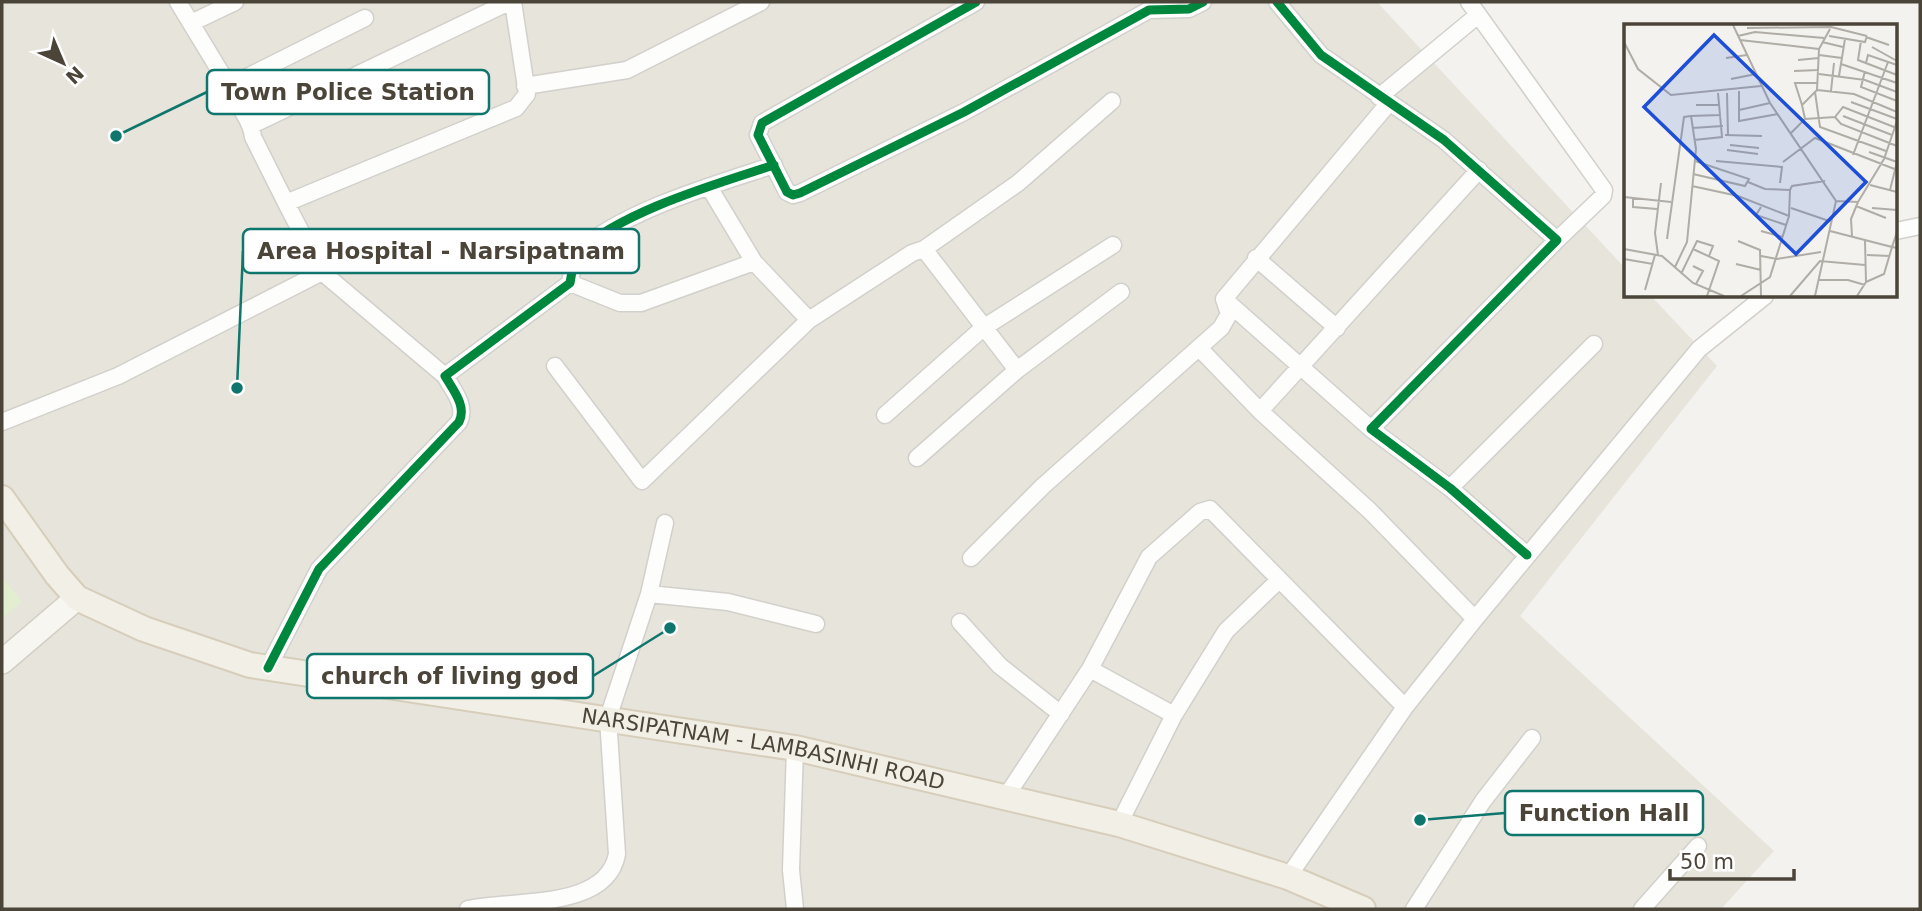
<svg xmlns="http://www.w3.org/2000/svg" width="1922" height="911" font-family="'DejaVu Sans',sans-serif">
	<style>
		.residential { fill: #e7e4dc }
		.green { fill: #e1eecf }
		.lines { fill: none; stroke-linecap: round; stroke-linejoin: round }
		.street-casing { stroke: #d2d0cb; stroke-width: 19 }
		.secondary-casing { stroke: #d3cfc5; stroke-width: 26 }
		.primary-casing { stroke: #d6cebb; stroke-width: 28 }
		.street { stroke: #fdfdfc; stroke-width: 16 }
		.secondary { stroke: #f7f6f1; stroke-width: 23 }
		.primary { stroke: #f2efe6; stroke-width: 24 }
		.cycleway-casing { stroke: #fff; stroke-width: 13 }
		.cycleway { stroke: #00873e; stroke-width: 9 }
		.labels { text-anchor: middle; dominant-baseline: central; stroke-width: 6; stroke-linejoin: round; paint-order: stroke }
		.street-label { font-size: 21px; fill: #4b4439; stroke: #fff }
		.inset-road { fill: none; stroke: #b0aca6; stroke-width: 2 }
		.view { fill: #1d4ed8; fill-opacity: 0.15; stroke: #1d4ed8; stroke-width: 3.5 }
		.inset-edge { fill: none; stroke: #4b4439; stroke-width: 3.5 }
		.leader { fill: none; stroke: #0f766e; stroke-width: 2.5 }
		.callout-dot { fill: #0f766e; stroke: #fff; stroke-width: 2.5 }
		.callout { fill: #fff; stroke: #0f766e; stroke-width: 2.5 }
		.callout-label { font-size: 23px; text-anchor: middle; font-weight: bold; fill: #4b4439 }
	</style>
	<rect width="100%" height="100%" fill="#f4f2ee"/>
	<!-- residential -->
	<path class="residential" d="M2,2H1377L1626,269V296H1651L1717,366L1520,616L1774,851L1721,909H2Z"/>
	<!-- green -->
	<path class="green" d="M2,577L22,602L2,618Z"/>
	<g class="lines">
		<!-- street casing -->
		<g class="street-casing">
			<path id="street" d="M178,2L229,86C235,104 251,118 253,137L286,203
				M976,2L762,123L758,135L787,192L793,195L800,193L964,112L1149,10L1189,9L1203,2
				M1277,2L1321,55L1444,140L1557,240L1371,429L1450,488L1527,555
				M1469,2L1604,190L1603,196L1557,240
				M191,23L235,2
				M229,86L365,18
				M525,86L627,70L761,2
				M1379,97L1478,15
				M252,125L509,2
				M709,187L754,262L809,320
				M1896,231L1920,226
				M924,249L1017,370
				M1256,258L1337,328
				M570,283L620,303H641L754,262
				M1200,349L1260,411L1370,511L1475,619
				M555,366L642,481L809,320L912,253L924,249L1018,183L1112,101
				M445,376L322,272L286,203L516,108L527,94L513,2
				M1260,411L1479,170
				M885,415L983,328L1113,245
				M2,422L118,376L322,272
				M1371,429L1224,299L1388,104
				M917,458L1017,370L1121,292
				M1450,488L1594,344
				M971,558L1043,486L1221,328L1229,314L1224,299
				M649,594L728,602L816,624
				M960,622L1000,666L1061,714
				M268,668L319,569L459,422C467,406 453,390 445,376L570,283L575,254C622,211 713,185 774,165
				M1090,669L1174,715
				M1005,798L1090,669L1149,557L1200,512L1210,509L1405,707
				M1119,824L1174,715L1226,631L1279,580
				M1288,877L1405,707L1475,619L1699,349L1765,296
				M468,909C511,899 607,911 617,854L608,718L649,594L665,523
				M795,909L791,870L795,748
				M1414,909L1483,801L1532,738
				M1642,909L1698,846"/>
		</g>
		<!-- secondary casing -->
		<g class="secondary-casing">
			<path id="secondary" d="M2,662L77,598"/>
		</g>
		<!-- primary casing -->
		<g class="primary-casing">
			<g id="primary">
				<path id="s1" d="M2,498L57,575L77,598L144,629L250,665L795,748L1119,824L1288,877L1363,909"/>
			</g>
		</g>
		<!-- street -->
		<use href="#street" class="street"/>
		<!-- secondary -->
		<use href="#secondary" class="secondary"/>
		<!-- primary -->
		<use href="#primary" class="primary"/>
		<!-- cycleway casing -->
		<g class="cycleway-casing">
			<path id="cycleway" d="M976,2L762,123L758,135L787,192L793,195L800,193L964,112L1149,10L1189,9L1203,2
				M1277,2L1321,55L1444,140L1557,240L1371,429L1450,488L1527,555
				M268,668L319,569L459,422C467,406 453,390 445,376L570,283L575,254C622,211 713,185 774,165"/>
		</g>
		<!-- cycleway -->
		<use href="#cycleway" class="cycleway"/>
	</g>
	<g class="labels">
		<!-- street labels -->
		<g class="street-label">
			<text stroke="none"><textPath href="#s1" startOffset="831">NARSIPATNAM - LAMBASINHI ROAD</textPath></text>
		</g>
	</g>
	<!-- overview -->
	<g transform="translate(1624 24)">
		<rect width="273" height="273" fill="#f4f2ee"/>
		<path class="inset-road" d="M109,1L146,79L212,177L191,272M123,4L207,3L243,12M114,12L131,8L200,14M205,12L241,18L243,12M242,13L265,21M116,16L195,25M237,17L234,36L273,51M0,18L14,45L47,71L137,62M198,18L219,23M248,23L273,37M195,31L218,34M102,34L123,31M174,36L195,34M242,39L244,31L273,41M217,40L273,59M170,47L195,46M241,47L237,63L273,77M195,50L241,56L273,68M215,52L221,15M107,55L132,50M193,66L230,70L273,88M115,67V97L154,90M207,67L210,39M191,68L196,103L262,127M103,69L104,111M227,78L273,95M72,81H95M178,81L171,59H194M115,86L146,79M219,92L268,111M211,93L219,83L270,103M181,95L211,93L217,100L273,122M68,104L99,102M167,109L181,95L178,81L193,66L195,25L206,5M101,111L138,112M70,116L98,113L96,91M106,121L135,124M103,126L134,130M245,128L273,138L266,166M229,131L264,38M92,137L158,143L156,159M159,138L191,114L273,146M69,150L121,162L125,155L71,137M124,158L141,165L166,166L168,162L201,157M246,161L273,168M68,162L114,172L165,192L166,166M0,173L47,178M9,174V183L33,185M212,177L234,178L260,135L273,97M232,182L262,194M137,183L132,191L162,201M167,184L208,198M248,184L273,186M137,207L159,213M206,207L268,223L273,208M228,212L227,195L234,178M43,215L60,93L67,92M114,217L136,226L137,272M0,225L38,232L69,259L100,272M69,225L95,237L83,272M34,231L31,209L37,159M243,231L266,232M137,232L153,235L197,228M0,235L29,240M112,240L137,246M69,242L79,247L72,260M51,243L63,218L72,125L67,92L96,91L94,69M57,250L73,217L89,222L85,232M194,256H224L241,261M242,258L260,250L268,223L273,224M21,266L31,231M117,272L146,253L165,192M166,272L196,237L241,241M233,272L242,258L241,217"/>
		<path class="view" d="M90,11L242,158L172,230L20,83Z"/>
		<rect width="273" height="273" class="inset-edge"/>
	</g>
	<!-- callouts -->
	<path class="leader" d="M116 136L207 92M237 388L243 251M670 628L593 676M1420 820L1505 813"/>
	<g class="callout-dot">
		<circle cx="116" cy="136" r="7"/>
		<circle cx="237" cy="388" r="7"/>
		<circle cx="670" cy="628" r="7"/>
		<circle cx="1420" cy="820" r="7"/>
	</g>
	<g class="callout">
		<rect x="207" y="70" width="282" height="44" rx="7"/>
		<rect x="243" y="229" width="396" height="44" rx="7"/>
		<rect x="307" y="654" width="286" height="44" rx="7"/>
		<rect x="1505" y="791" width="198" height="44" rx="7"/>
	</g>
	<g class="callout-label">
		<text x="348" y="100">Town Police Station</text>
		<text x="441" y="259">Area Hospital - Narsipatnam</text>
		<text x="450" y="684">church of living god</text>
		<text x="1604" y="821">Function Hall</text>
	</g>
	<!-- border -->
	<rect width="1922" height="911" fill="none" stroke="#4b4439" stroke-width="7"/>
	<!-- north arrow -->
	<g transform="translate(63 63) rotate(136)" stroke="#ffffff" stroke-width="5" paint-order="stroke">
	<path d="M0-5L12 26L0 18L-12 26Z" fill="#4b4439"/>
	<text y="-10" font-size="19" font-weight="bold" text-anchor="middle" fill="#4b4439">N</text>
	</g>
	<!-- scale -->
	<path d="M1670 869v10h124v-10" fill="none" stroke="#4b4439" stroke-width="3.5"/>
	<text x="1680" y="869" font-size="21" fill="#4b4439" stroke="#ffffff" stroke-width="5" paint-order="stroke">50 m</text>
</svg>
